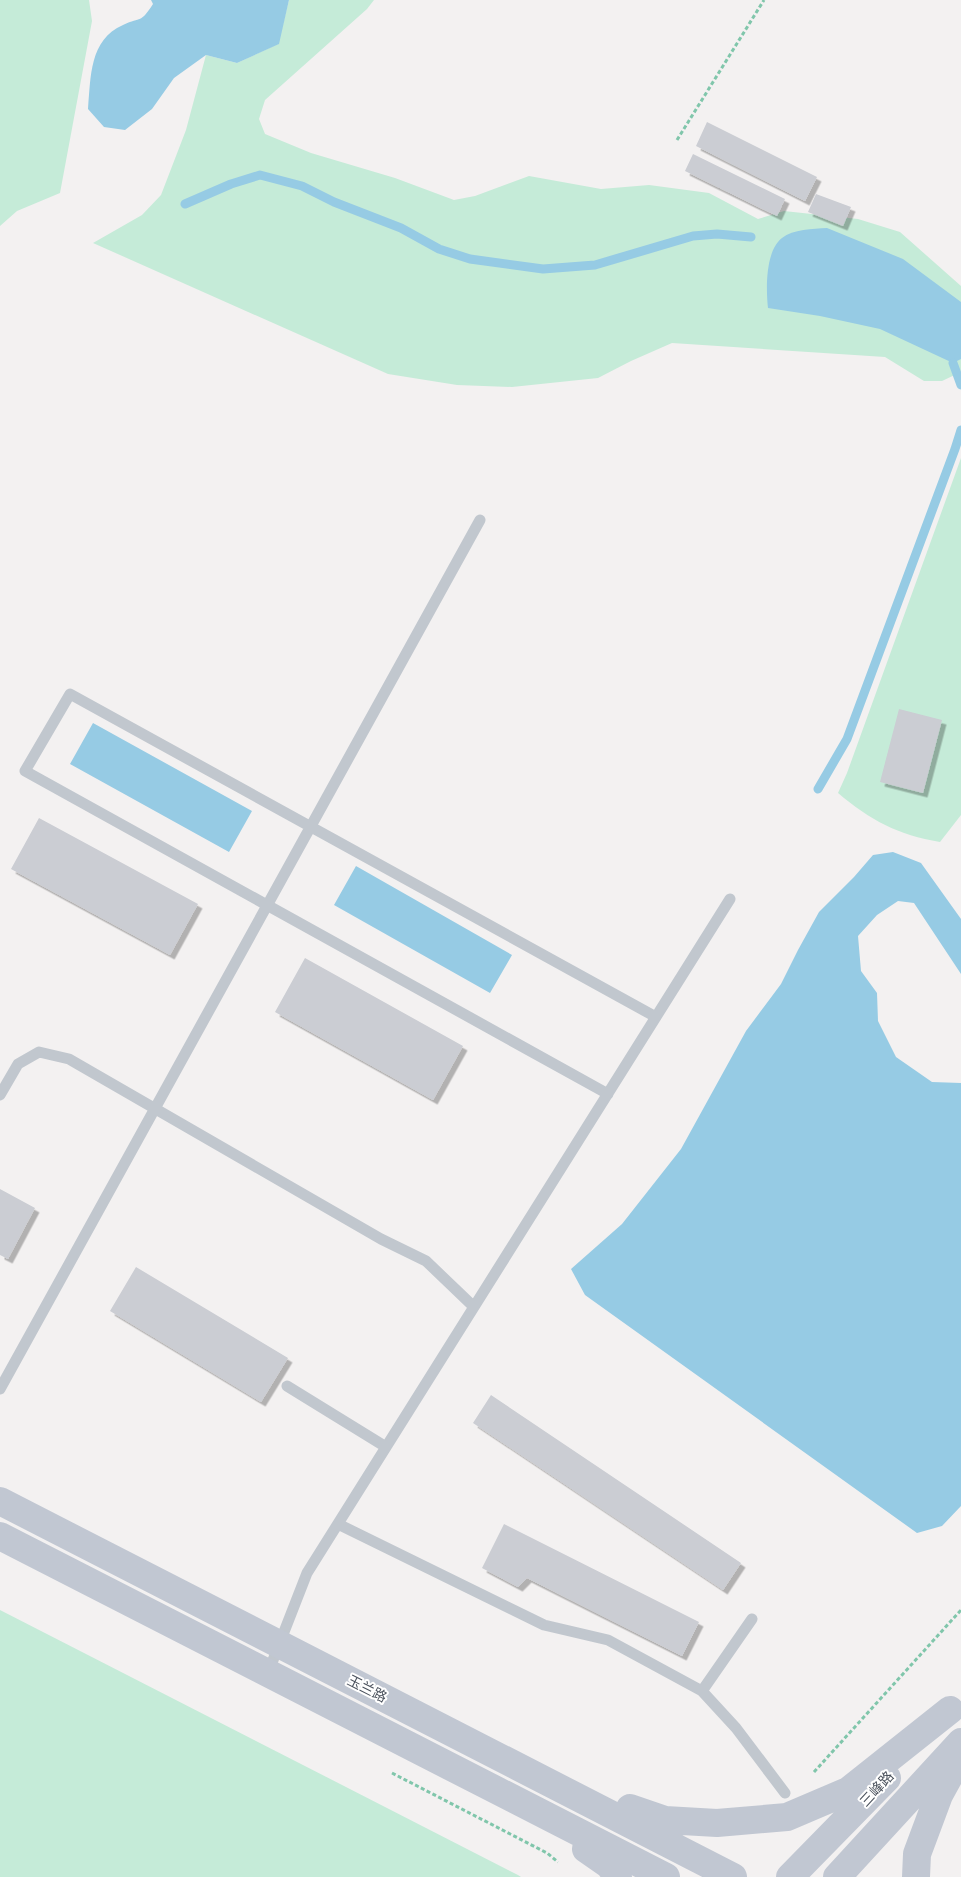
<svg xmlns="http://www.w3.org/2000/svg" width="961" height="1877" font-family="'Varela Round','Noto Sans SC',sans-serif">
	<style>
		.green { fill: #c5ebd8 }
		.water { fill: #96cbe4 }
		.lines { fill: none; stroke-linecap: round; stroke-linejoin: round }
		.stream { stroke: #96cbe4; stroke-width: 9 }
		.building { fill: #cbcdd3; filter: url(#shadow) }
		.path { stroke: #80c6ab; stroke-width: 3; stroke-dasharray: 4 2.5; stroke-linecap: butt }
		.lane { stroke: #c1c7ce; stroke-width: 11 }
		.secondary { stroke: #c1c7d2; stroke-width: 28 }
		.labels { text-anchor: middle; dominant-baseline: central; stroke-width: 4; stroke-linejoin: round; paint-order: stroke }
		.street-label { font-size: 14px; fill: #4b525d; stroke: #fff }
	</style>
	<defs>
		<filter id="shadow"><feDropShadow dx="4.5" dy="4.5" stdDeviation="0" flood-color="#0004"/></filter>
	</defs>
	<rect width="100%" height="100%" fill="#f3f1f1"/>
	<!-- green -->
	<path class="green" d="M0,0H89L92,21L60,193L17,211L0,226Z
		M289,0H374L367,9L265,100L259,119L265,134L311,153L395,178L454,200L475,196L529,176L601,189L649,185L709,193L758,219L784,211L858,219L900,232L961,286V372L942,381H924L885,357L672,343L631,361L598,378L512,387L457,385L388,374L93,243L142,215L161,195L186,130L206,55L237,63L278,44Z
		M961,458V815L940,842C898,835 870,820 838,793L847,773Z
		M0,1610L518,1875L521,1877H0Z"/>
	<!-- water -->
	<path class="water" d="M151,0H289L279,44L237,63L206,55L174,78L152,109L125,130L104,127L88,109C91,77 89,40 123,25C142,16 140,24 153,4Z
		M827,228L903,259L961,302V359L953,363L880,329L820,316L768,308C766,290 765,251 782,238C793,229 813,229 827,228Z
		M93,723L252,811L229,852L70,764Z
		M893,852L921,863L961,919V974L914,903L898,901L877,915L858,936L861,971L877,993L878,1021L896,1057L932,1082L961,1083V1506L942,1526L917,1533L585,1295L571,1269L622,1224L681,1149L746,1031L781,984L798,950L819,912L854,877L873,855Z
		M356,866L512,955L490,993L334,905Z"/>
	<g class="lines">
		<!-- stream -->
		<path class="stream" d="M185,204L231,184L260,175L302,186L334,202L401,228L439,249L470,259L543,269L595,265L693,236L717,234L751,237
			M953,363L961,385
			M818,789L847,739L955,449L961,430"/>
	</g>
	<!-- building -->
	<path class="building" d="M707,122L817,177L805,201L696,146Z
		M693,154L785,199L777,216L685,171Z
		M816,194L851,207L843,226L808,212Z
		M899,709L942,720L923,793L880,782Z
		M39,818L198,904L170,955L11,869Z
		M305,958L463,1046L433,1100L275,1012Z
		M0,1189L35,1208L8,1259L0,1255Z
		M136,1267L288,1358L261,1402L110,1311Z
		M491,1395L741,1563L723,1590L473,1423Z
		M504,1524L699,1622L682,1656L527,1578L518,1587L482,1568Z"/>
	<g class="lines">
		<!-- path -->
		<path class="path" d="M677,140L764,0
			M814,1772L961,1610
			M392,1773L547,1853L558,1862"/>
		<!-- lane -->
		<path class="lane" d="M608,1094L25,771L70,694L656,1017
			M0,1095L18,1064L39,1052L69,1059L381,1239L426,1261L474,1307
			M287,1386L386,1447
			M0,1389L480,520
			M338,1524L544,1625L608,1640L702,1691L736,1728L785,1793
			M268,1673L307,1573L730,899
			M702,1691L752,1619"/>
		<!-- secondary -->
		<path class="secondary" d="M0,1501L733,1877
			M0,1536L666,1877
			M630,1808L665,1820L717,1823L787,1817L848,1791L950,1710
			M586,1849L609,1865L618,1877
			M790,1877L887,1778
			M837,1877L961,1742
			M916,1877L917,1854L939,1795L957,1762"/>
	</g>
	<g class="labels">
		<!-- street labels -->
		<g class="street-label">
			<text transform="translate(367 1689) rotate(27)">玉兰路</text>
			<text transform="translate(877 1789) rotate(-47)">三峰路</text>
		</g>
	</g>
</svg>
